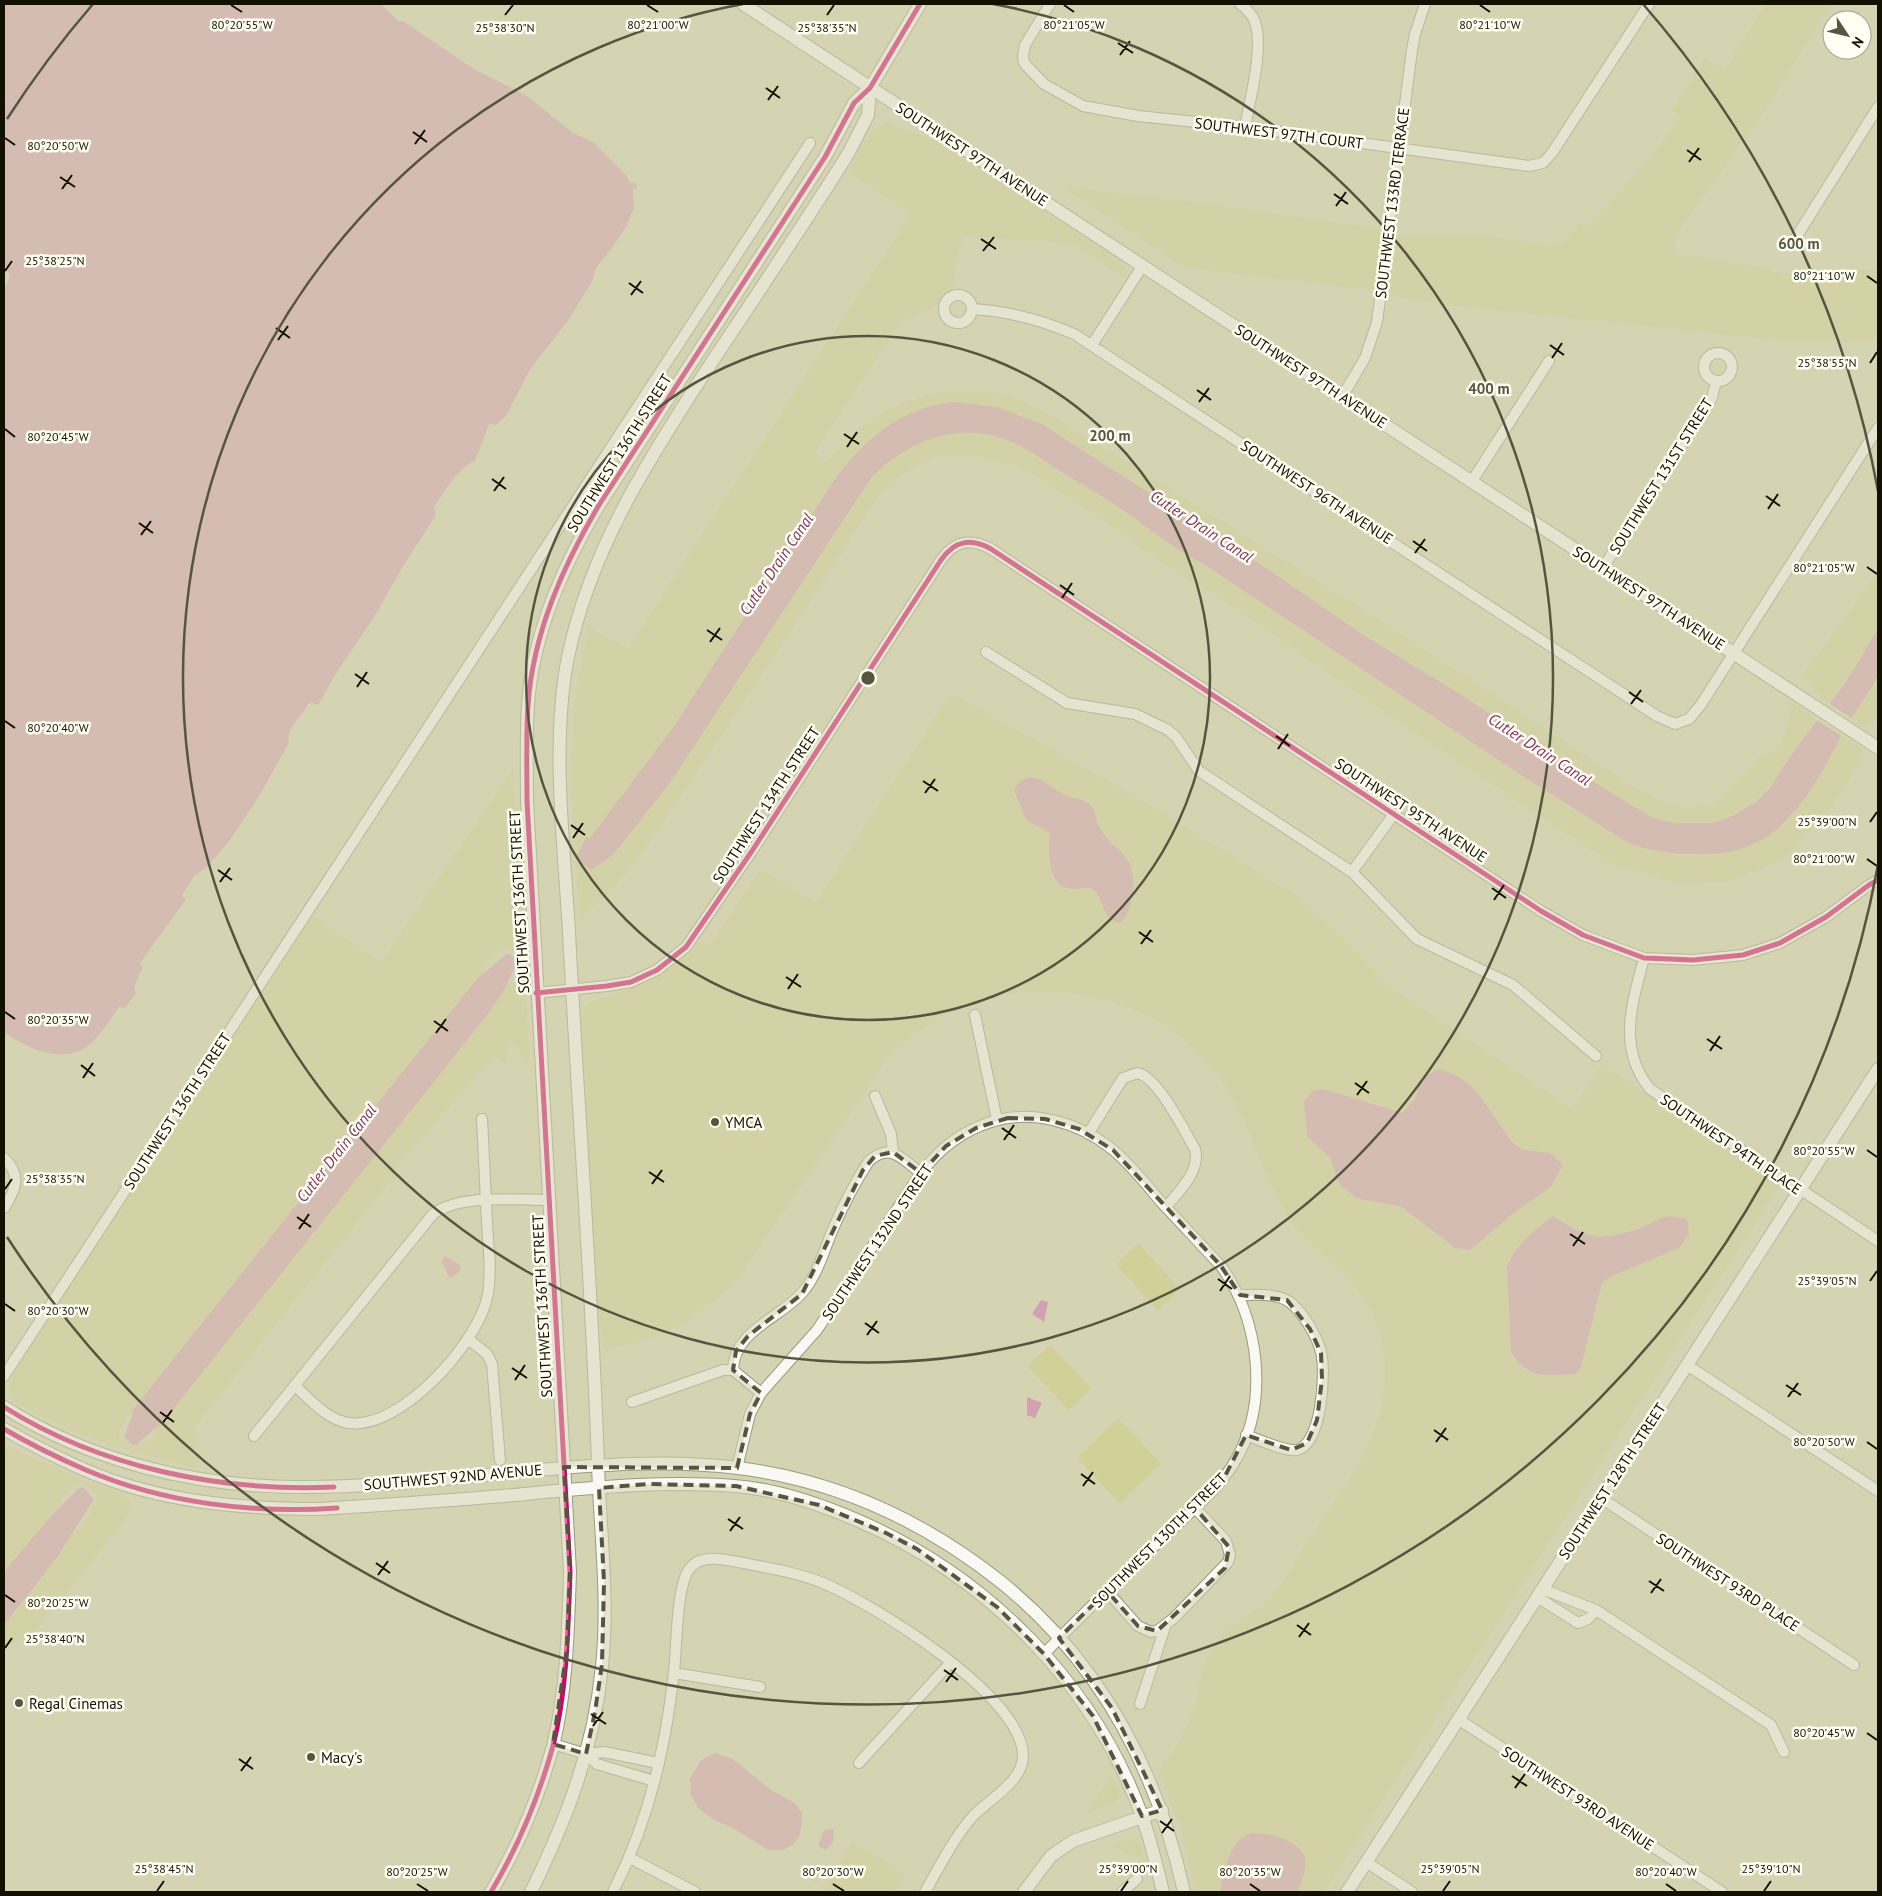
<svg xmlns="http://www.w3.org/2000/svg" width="1882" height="1896" font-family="'PT Sans',sans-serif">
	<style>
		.green { fill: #d1d098; fill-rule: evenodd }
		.water { fill: #d4a1b2 }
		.pier { fill: #d4d4b3 }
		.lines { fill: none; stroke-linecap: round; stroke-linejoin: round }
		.minor-casing { stroke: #9a9a80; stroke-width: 12 }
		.tertiary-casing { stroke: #9a9a80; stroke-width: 14 }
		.minor { stroke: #f9f9f4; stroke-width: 10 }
		.tertiary { stroke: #f9f9f4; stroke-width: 12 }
		.cycleway-casing { stroke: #fffff3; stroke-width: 8 }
		.cycleway { stroke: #d6006c; stroke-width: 5 }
		.marked { fill: none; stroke: #56553f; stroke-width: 4; stroke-dasharray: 10 6; stroke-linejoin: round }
		.ticks { fill: none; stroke: #121100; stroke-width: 2 }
		.ring { fill: none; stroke: #56553f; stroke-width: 2.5 }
		.poi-dot { fill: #56553f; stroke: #fffff3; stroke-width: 2 }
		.labels { text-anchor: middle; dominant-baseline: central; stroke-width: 5; stroke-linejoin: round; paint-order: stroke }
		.street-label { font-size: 15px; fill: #121100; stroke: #fffff3 }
		.poi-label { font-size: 15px; fill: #121100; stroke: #fffff3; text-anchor: start }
		.water-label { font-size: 16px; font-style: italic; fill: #893264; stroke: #fffff3 }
		.ticks-label { font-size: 12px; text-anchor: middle; fill: #121100; stroke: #fffff3; stroke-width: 5; stroke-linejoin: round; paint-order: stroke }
		.centre { fill: #56553f; stroke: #fffff3; stroke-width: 2.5 }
		.ring-label { font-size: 15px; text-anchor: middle; font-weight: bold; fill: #56553f; stroke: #fffff3; stroke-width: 5; stroke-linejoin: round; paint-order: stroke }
	</style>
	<rect width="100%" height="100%" fill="#d4d4b3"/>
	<!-- green -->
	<path class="green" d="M1765,4H1832L1767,107L1674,238L1678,254L1763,267L1783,274L1797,275L1814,269L1878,270V338L1865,341L1789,342L1438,304L1385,295L1394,235L1471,234L1559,245L1579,223L1585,228L1643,166L1682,117L1671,111L1705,58L1725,70Z
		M885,123L932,139L1119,259L1125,267L1126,279L1074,244L962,236L952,289L941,297L937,306L901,321L815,453L826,462C837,451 848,438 861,427C897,400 947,384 992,392C1011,395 1028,404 1046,412L1387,624L1624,781L1664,802L1685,807L1716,803L1759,758L1781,744L1793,702L1817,720L1791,755L1770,788L1747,808L1714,823H1674L1651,817L1561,762L1468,699L1365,636L1273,573L1042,424L997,407L978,404L839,473L672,729L590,839L585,836L576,857L570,781L574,706L588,626L628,648L910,215L849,172C857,157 866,128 885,125Z
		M1060,186L1202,203L1383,229L1376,291L1185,268Z
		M967,432L994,436L1030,451L1121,509L1184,553L1202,563L1523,776L1627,842C1672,860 1720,863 1763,838C1769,834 1778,831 1783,826C1808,801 1826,767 1841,736L1862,748L1861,761L1832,807L1784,860L1727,882L1676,883L1614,865L1393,718L1224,601L1169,568L1111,526L1020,466L967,455L934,457L905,472L883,490L722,736L649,843L615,887L579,918L576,859L591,869L594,868L613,855L672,780L863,488C892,453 921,437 967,432Z
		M1878,572V629L1846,682L1829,704L1821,698L1803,674Z
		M1878,675V719L1861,725L1851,718Z
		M951,693L1139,798L1302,899L1341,935L1392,988L1572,1109L1603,1064L1780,1185L1324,1892H1196L1179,1824L1159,1772C1162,1763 1170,1756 1175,1747C1180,1739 1185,1730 1189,1721C1201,1694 1198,1667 1216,1642C1229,1624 1251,1615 1267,1600C1283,1585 1293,1564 1305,1546C1336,1498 1375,1451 1384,1393C1390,1350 1376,1308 1346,1277C1328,1258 1306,1244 1291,1222C1261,1176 1251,1121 1219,1077C1165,1002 1062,975 976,1002C942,1012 912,1035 886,1060L739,1278C701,1316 658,1346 603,1348L597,1301L581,1019L583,1010L588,1003C638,985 661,984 699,942L708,947L761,868L815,903Z
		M513,769L530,1066L510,1041L506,1064L495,1057L394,1168V1176L196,1426L200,1469L130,1451L82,1435L17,1404L8,1389L20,1363L313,915L381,962ZM509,948L520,956L523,961L513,986L507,983L491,1010L167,1417L153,1430L157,1434C140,1447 138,1453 119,1439V1433L128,1413L131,1412L487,969L484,964L502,949Z
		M1138,1243L1180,1289L1158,1310L1116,1264Z
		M1050,1345L1091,1389L1069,1410L1027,1366Z
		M1118,1418L1161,1464L1120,1503L1077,1458Z
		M4,1445L91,1483L121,1493L131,1502L126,1519L35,1633L30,1638L4,1646V1625L58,1556L73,1533L80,1529L87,1521L97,1495L82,1483L76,1485L60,1498L63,1503L4,1572Z
		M1113,1773L1120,1790L1118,1801L1085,1815Z
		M1127,1839C1141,1837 1143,1851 1145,1862L1112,1846Z
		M852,1841L906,1874L894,1892H828L823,1889Z
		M816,1862L826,1869L817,1883L807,1877Z"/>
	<!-- water -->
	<path class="water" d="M4,4H381L399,22L403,21L474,69L527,96L573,133L593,142L626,175L630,183H636L637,188L633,189L634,208L627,225L612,248L596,268L592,282L569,319L529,371L506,416L496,425L489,424L475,461C460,465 442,494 434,508L436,515L402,568L373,619L340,667L318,705L311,702L308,704C303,715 286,728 289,742L261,793L230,840L207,867L195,875L182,895L186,899L140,963L143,966L134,987L136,993L125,1008L119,1007C110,1019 102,1034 90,1044C66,1066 27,1049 4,1032V289L10,276L4,264Z
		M955,402L997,407L1042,424L1273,573L1365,636L1468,699L1561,762L1651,817L1674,823H1714L1732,816L1756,802L1770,788L1791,755L1846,682L1878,629C1878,642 1882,661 1878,674C1875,686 1850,718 1843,733C1812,791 1783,852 1708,854C1679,855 1655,853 1627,842L1523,776L1202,563C1173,549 1149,528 1123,510C1102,496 1080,483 1058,470C1042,459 1027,448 1009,441C960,420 906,441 871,478L672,780L613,855L594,868L591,870L576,859L586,836L590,838L672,729L833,482C863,440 901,407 955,402Z
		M1026,778C1045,775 1051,790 1067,796C1073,798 1082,799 1088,803C1096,809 1096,822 1101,830C1108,843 1122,850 1129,862C1137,876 1133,913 1120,923C1104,921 1104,901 1095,891C1089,885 1080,889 1072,889C1048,888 1048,851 1050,834L1046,830L1027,821L1014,791L1018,783Z
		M508,953L518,961L504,990L491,1010L167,1417L137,1445H133L124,1437L133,1414L131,1412L477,979Z
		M1438,1069C1481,1079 1489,1116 1515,1145L1523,1150L1550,1153L1563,1165L1551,1187L1516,1211L1470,1250L1455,1248L1402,1207L1356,1198L1340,1185L1330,1158L1307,1136L1304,1101L1313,1091L1323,1089L1403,1113L1417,1096L1419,1081Z
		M1553,1216C1563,1223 1586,1236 1598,1237C1608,1237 1624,1233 1633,1231C1657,1224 1658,1211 1687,1219L1689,1234L1679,1248L1612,1276L1602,1283L1581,1367L1576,1374C1548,1376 1526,1379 1511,1352L1507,1267L1514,1252L1532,1232Z
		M445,1256L461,1266L459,1272L451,1278L448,1276L445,1267L441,1262Z
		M1041,1300L1048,1302L1044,1322L1032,1314Z
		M1027,1397L1042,1403L1035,1418L1027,1415Z
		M83,1487L94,1499L58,1556L4,1625V1572L52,1515L78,1489Z
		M716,1753L733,1759L771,1790L796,1804L802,1813V1824L799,1837L794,1843L784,1850H768L733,1828L714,1820L698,1808L691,1795L690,1779L701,1760Z
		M834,1829L833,1842L826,1850L818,1846L824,1830Z
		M1252,1833C1267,1833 1296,1839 1304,1855C1309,1866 1301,1882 1297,1892H1220C1224,1873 1229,1838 1252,1833Z"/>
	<!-- pier -->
	<path class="pier" d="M1827,702L1853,719L1843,737L1815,719Z"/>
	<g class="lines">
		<!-- minor casing -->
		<g class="minor-casing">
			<path id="minor" d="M1050,4L1025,45L1023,56L1024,63L1044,84L1083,106L1138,116L1245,127L1529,166L1543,163L1552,153L1649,4
				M1240,4C1247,9 1252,14 1255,22C1264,48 1250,99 1245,127
				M1795,239L1878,107
				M944 309a14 14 0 1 1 28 0a14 14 0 1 1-28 0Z
				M972,309C1008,311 1041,320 1074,334L1657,716L1675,724L1689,719L1700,706L1878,428
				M1092,345L1143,265
				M1704 367a14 14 0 1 1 28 0a14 14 0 1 1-28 0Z
				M1342,397L1365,358L1377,322L1412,50L1415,34L1425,4
				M1472,481L1549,361
				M1603,568L1712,398L1716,381
				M986,652L1067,703L1135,714L1168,730L1176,737L1199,771L1352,872L1417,939L1513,985L1596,1056
				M1352,872L1394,814
				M1644,958C1632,1004 1617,1048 1650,1089L1878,1241
				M536,993L607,986L631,982L657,970L686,947L752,851L941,560C955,540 971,538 991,549L1541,911L1583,935L1644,958L1693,960L1743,955L1780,943L1826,917L1869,885L1878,880
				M975,1015L997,1120
				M875,1096L891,1134L893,1152
				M1088,1134L1123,1078L1138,1073C1159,1079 1183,1129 1195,1149C1201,1171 1179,1191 1166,1207
				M4,1158C22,1175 16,1190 4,1208
				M1240,1295C1256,1295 1274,1293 1288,1301C1302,1310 1317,1336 1321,1352C1326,1372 1322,1444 1297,1450C1286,1452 1257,1439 1246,1435
				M468,1339L487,1354L492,1364L500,1460
				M1687,1365L1878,1491
				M733,1370C734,1331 778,1319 801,1294C817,1277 824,1250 833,1229C843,1206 855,1182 869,1161C891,1142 902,1159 921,1173
				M4,1376L810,143
				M296,1387C311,1400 327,1420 349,1423C401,1430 480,1341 488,1294C492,1270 488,1245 487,1222C485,1187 484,1153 482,1119
				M632,1402L723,1370H733L761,1393
				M254,1436L433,1214C460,1194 515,1200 548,1200
				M737,1468L750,1414L761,1393L817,1330L921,1173C939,1149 962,1131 991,1122C1032,1109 1078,1122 1112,1149C1130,1164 1146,1184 1161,1202C1181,1223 1201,1245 1221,1266C1260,1320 1270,1404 1234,1463C1217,1491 1190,1512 1166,1535C1125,1574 1083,1613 1044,1654
				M1601,1498L1854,1665
				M1542,1589L1596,1610L1771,1725L1784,1752
				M1107,1591L1138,1626L1151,1632L1157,1631L1174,1618L1228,1562L1230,1555L1226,1541L1195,1508
				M1537,1597L1578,1623L1588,1619L1596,1610
				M674,1673L760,1687
				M1140,1704L1165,1627
				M1458,1719L1722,1892
				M553,1744L586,1754L597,1764L654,1781
				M586,1754L604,1752L658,1763
				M859,1763L951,1662
				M630,1858L695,1892
				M1366,1862L1412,1892
				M613,1892C635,1848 651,1802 661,1753C667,1727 671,1698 674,1671C677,1647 676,1585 690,1568C702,1553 727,1560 743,1563C769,1568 798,1573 823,1583C873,1604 1023,1696 1023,1756C1023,1781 990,1799 974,1815C954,1837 940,1866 925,1892
				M1122,1892L1137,1879"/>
		</g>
		<!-- tertiary casing -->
		<g class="tertiary-casing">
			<path id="tertiary" d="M743,4L1878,748
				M4,1407C89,1461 194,1486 294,1487C371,1488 450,1478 526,1471C596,1465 669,1459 738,1468C836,1480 924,1521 1001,1582C1100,1662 1157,1770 1184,1892
				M4,1429C30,1444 58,1458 85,1470C159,1502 241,1509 320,1509C381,1505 442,1501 503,1496C580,1489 657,1480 734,1486C777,1489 820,1504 859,1521C988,1577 1094,1684 1142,1816C1151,1841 1157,1867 1163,1892
				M491,1892C518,1847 539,1796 553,1746C567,1689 568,1630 570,1572L527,801C527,769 526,737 528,705C533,633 563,566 599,505L825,157L854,103L870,88L920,4
				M531,1892C567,1818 594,1749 602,1666C609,1599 600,1531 598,1464C592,1286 578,1109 569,932C564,845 551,742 568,657C590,552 645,465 702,377C751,303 801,229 848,154L868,115L870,88
				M1024,1892L1051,1856L1073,1841L1162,1810
				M1347,1892L1878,1069"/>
		</g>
		<!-- minor -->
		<use href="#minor" class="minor"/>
		<!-- tertiary -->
		<use href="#tertiary" class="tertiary"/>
		<!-- cycleway casing -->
		<g class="cycleway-casing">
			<path id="cycleway" d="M536,993L607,986L631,982L657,970L686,947L752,851L941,560C955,540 971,538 991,549L1541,911L1583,935L1644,958L1693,960L1743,955L1780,943L1826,917L1869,885L1878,880
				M4,1407C101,1468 221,1492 334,1487
				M4,1429C30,1444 58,1458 86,1470C163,1503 254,1514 337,1508
				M491,1892C518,1847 539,1796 553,1746C567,1689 568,1630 570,1572L527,801C527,769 526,737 528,705C533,633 563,566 599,505L825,157L854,103L870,88L920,4"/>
		</g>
		<!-- cycleway -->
		<use href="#cycleway" class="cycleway"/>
	</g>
	<!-- marked area -->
	<path d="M0 0H1882V1896H0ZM1008,1118L1045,1119L1079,1129L1113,1150L1221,1266L1240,1295L1287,1300L1310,1329L1321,1353L1322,1379L1317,1420L1307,1443L1291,1450L1246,1435L1225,1476L1195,1508L1229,1547L1225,1568L1157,1631L1138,1626L1107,1591L1059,1638L1112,1708L1162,1810L1142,1816L1093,1716L1044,1654L997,1607L917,1549L886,1533L819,1505L736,1486L648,1484L599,1488L604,1582L602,1664L595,1712L586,1754L553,1744L567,1649L570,1572L564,1467L737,1468L750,1414L761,1393L733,1370L736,1351L748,1336L802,1294L863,1170L875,1156L893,1152L921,1173L946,1146L976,1128Z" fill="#d4d4b3" fill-opacity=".55" fill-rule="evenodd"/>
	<path class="marked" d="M1008,1118L1045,1119L1079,1129L1113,1150L1221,1266L1240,1295L1287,1300L1310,1329L1321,1353L1322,1379L1317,1420L1307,1443L1291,1450L1246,1435L1225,1476L1195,1508L1229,1547L1225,1568L1157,1631L1138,1626L1107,1591L1059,1638L1112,1708L1162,1810L1142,1816L1093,1716L1044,1654L997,1607L917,1549L886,1533L819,1505L736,1486L648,1484L599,1488L604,1582L602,1664L595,1712L586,1754L553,1744L567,1649L570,1572L564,1467L737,1468L750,1414L761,1393L733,1370L736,1351L748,1336L802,1294L863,1170L875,1156L893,1152L921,1173L946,1146L976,1128Z"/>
	<!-- ticks -->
	<path class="ticks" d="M231,5L242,12M647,5L658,12M1064,5L1074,12M1480,5L1490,12M505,15L513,5M827,15L834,5M1118,43L1133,53M1120,55L1130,41M766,88L780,98M768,100L778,86M413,132L427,142M5,138L15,145M415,144L425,130M1687,150L1701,160M1689,162L1699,148M60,177L75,187M62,189L72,175M1334,194L1348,204M1336,206L1346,192M981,239L996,249M983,251L994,237M5,271L12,261M1867,276L1877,283M629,283L643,293M631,295L641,281M276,328L290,338M278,340L288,326M1550,345L1564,355M1552,358L1562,343M1870,363L1877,352M1197,390L1211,400M1199,402L1209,388M5,429L15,437M844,434L859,444M847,447L857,432M492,479L506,489M494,491L504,477M1766,496L1780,506M1768,509L1778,494M139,523L153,533M141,535L151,521M1413,541L1427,551M1415,553L1425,539M1867,567L1877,574M1060,585L1074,595M1062,598L1072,583M707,630L722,640M710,642L720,628M355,674L369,684M357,687L367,672M1629,692L1643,702M1631,704L1641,690M5,721L15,728M1276,736L1290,746M1278,749L1288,734M923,781L938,791M925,793L935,779M1870,822L1877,812M571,825L585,835M573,838L583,823M1867,859L1877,866M218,870L232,880M220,882L230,868M1492,888L1506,898M1494,900L1504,885M1139,932L1153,942M1141,944L1151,930M786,977L801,987M788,989L798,974M5,1012L15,1019M434,1021L448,1031M436,1033L446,1019M1707,1039L1722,1049M1710,1051L1720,1036M81,1065L95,1076M83,1078L93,1063M1355,1083L1369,1093M1357,1095L1367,1081M1002,1128L1016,1138M1004,1140L1014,1125M1867,1150L1877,1157M649,1172L664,1182M652,1184L662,1170M5,1189L12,1179M297,1217L311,1227M299,1229L309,1214M1570,1234L1585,1244M1573,1246L1583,1232M1218,1279L1232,1289M1870,1281L1877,1271M1220,1291L1230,1276M5,1304L15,1311M865,1323L879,1333M867,1335L877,1321M512,1368L527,1378M515,1380L525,1365M1786,1385L1801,1395M1788,1397L1798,1383M160,1412L174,1422M162,1424L172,1410M1434,1430L1448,1440M1436,1442L1446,1428M1867,1442L1877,1449M1081,1474L1095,1484M1083,1486L1093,1472M728,1519L743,1529M730,1531L740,1517M376,1563L390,1573M378,1575L388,1561M1649,1581L1664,1591M1651,1593L1661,1579M5,1595L15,1602M1297,1625L1311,1635M1299,1637L1309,1623M5,1648L12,1638M944,1670L958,1680M946,1682L956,1668M591,1714L606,1724M593,1726L603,1712M1867,1733L1877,1740M239,1759L253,1769M241,1771L251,1757M1512,1776L1527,1786M1515,1788L1525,1774M1160,1821L1174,1831M1162,1833L1172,1819M417,1884L428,1891M833,1884L844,1891M1250,1884L1260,1891M1666,1884L1676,1891M157,1891L164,1881M1121,1891L1128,1881M1443,1891L1450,1881M1764,1891L1771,1881"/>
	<!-- distance rings -->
	<g class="ring">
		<circle cx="868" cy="678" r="342"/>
		<path d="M993 4A685 685 0 1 1 743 4"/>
		<path d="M1878 865A1027 1027 0 0 1 7 1237M7 119A1027 1027 0 0 1 93 4M1643 4A1027 1027 0 0 1 1878 491"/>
	</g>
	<!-- markers -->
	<g class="poi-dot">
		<circle cx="715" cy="1122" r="5"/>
		<circle cx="19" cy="1703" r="5"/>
		<circle cx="311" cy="1757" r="5"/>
	</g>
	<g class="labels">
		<!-- street labels -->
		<g class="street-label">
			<text transform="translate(1279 133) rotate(7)">SOUTHWEST 97TH COURT</text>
			<text transform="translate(972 154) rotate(33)">SOUTHWEST 97TH AVENUE</text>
			<text transform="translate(1392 203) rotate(-83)">SOUTHWEST 133RD TERRACE</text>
			<text transform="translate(1311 376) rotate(33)">SOUTHWEST 97TH AVENUE</text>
			<text transform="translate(619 453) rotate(-58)">SOUTHWEST 136TH STREET</text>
			<text transform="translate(1661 476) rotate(-58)">SOUTHWEST 131ST STREET</text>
			<text transform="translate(1317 492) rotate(33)">SOUTHWEST 96TH AVENUE</text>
			<text transform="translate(1649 598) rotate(33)">SOUTHWEST 97TH AVENUE</text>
			<text transform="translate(766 805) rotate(-57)">SOUTHWEST 134TH STREET</text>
			<text transform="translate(1411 810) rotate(33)">SOUTHWEST 95TH AVENUE</text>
			<text transform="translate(519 902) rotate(-93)">SOUTHWEST 136TH STREET</text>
			<text transform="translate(177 1111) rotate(-57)">SOUTHWEST 136TH STREET</text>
			<text transform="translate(1731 1144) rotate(34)">SOUTHWEST 94TH PLACE</text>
			<text transform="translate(877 1242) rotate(-56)">SOUTHWEST 132ND STREET</text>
			<text transform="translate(542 1306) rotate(-93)">SOUTHWEST 136TH STREET</text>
			<text transform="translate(453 1477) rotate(-5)">SOUTHWEST 92ND AVENUE</text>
			<text transform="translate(1612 1481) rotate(-57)">SOUTHWEST 128TH STREET</text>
			<text transform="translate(1159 1540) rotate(-45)">SOUTHWEST 130TH STREET</text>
			<text transform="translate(1728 1582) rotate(33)">SOUTHWEST 93RD PLACE</text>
			<text transform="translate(1578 1798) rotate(33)">SOUTHWEST 93RD AVENUE</text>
		</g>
		<!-- poi labels -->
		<g class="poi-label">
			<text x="725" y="1122">YMCA</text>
			<text x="29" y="1703">Regal Cinemas</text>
			<text x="321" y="1757">Macy's</text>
		</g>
		<!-- water labels -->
		<g class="water-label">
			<text transform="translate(1202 526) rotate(33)">Cutler Drain Canal</text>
			<text transform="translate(776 564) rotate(-56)">Cutler Drain Canal</text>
			<text transform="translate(1540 749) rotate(33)">Cutler Drain Canal</text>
			<text transform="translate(336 1153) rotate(-52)">Cutler Drain Canal</text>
		</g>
	</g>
	<g class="ticks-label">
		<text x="242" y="29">80°20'55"W</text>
		<text x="658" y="29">80°21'00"W</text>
		<text x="1074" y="29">80°21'05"W</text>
		<text x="1490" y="29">80°21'10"W</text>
		<text x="505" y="32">25°38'30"N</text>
		<text x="827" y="32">25°38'35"N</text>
		<text x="58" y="150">80°20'50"W</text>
		<text x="55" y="265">25°38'25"N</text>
		<text x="1824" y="280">80°21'10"W</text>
		<text x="1827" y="367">25°38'55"N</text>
		<text x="58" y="441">80°20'45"W</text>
		<text x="1824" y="572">80°21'05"W</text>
		<text x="58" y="732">80°20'40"W</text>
		<text x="1827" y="826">25°39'00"N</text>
		<text x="1824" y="863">80°21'00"W</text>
		<text x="58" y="1024">80°20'35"W</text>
		<text x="1824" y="1155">80°20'55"W</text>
		<text x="55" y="1183">25°38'35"N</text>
		<text x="1827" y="1285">25°39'05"N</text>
		<text x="58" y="1315">80°20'30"W</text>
		<text x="1824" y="1446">80°20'50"W</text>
		<text x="58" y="1607">80°20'25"W</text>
		<text x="55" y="1643">25°38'40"N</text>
		<text x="1824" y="1737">80°20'45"W</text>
		<text x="164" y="1873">25°38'45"N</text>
		<text x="1128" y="1873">25°39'00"N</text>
		<text x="1450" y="1873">25°39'05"N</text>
		<text x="1771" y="1873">25°39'10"N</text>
		<text x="417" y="1876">80°20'25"W</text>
		<text x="833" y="1876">80°20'30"W</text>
		<text x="1250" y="1876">80°20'35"W</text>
		<text x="1666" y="1876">80°20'40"W</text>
	</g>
	<circle cx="868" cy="678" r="8" class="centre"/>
	<g class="ring-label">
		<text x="1799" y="249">600 m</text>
		<text x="1489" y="394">400 m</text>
		<text x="1110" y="441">200 m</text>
	</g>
	<!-- border -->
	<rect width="1882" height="1896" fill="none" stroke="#121100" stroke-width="10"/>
	<!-- north arrow -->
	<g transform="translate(1847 35) rotate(125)"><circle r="24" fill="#fffff3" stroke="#a0a092"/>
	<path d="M0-4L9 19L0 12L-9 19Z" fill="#56553f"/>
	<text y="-8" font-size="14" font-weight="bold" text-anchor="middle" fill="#121100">N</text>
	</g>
</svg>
